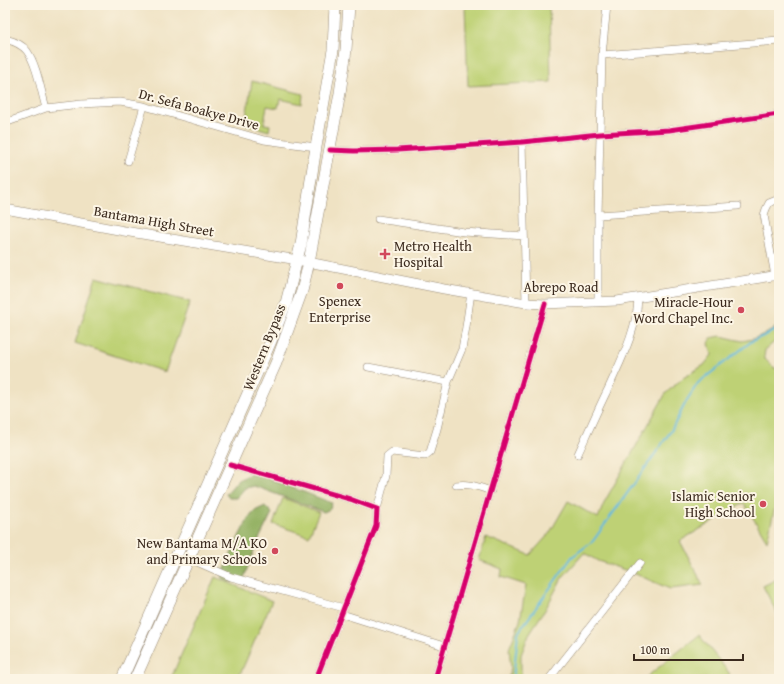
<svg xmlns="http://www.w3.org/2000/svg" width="784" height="684" font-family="'Gentium Book Plus',serif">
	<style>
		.green { fill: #bed175; stroke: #7c7e4a }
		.forest { fill: #96b366; stroke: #686e42 }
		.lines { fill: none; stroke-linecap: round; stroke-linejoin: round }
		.stream { stroke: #62b9df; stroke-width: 2 }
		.minor-casing { stroke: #958670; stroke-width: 8 }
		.major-casing { stroke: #958670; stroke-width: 10 }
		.highway-casing { stroke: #958670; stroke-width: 12 }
		.minor { stroke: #fff; stroke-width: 7 }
		.major { stroke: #fff; stroke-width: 9 }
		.highway { stroke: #fff; stroke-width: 11 }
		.cycleway-casing { stroke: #fcf5e5; stroke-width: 8 }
		.cycleway { stroke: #d6006c; stroke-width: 5 }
		.poi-dot { fill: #d1495b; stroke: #fcf5e5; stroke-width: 1.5 }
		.labels { text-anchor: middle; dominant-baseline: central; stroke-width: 4; stroke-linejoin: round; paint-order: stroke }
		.street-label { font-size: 14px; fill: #3b2a1e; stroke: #fcf5e5 }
		.poi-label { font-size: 14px; fill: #3b2a1e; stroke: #fcf5e5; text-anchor: end }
	</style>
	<rect width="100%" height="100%" fill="#fcf5e5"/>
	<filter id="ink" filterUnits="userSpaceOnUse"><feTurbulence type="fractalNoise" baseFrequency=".025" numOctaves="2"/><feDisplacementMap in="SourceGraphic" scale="8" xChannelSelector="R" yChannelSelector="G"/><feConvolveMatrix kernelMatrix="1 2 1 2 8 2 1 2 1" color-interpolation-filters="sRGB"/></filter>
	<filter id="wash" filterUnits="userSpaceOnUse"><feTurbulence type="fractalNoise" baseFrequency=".012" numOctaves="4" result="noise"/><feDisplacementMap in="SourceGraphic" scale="16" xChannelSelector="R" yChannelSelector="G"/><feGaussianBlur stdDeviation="0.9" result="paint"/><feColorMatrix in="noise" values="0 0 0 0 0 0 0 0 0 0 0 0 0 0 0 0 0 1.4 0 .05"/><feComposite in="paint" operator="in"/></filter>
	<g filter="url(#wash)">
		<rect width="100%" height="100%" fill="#efe2c3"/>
		<!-- green -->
		<path class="green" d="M465,6L549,7L551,82L468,86Z
			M252,81L303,94L302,104L280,99L278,108L267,106L264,124L270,125L269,131L245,124Z
			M96,277L190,302L165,372L75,343Z
			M779,325V338L765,350L764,358L774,368L779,369V490L767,541L744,503L680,541L703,585L670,589L631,572L598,561L584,553L562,578L545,610L529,634L521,655V679H508L511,668L509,649L520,621L526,585L501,577L502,569L479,560L486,537L530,555L549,534L568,501L598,518L605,501L666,393L683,378L704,365L712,355L709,343L711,338L721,336L742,341L753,339L771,331Z
			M283,498L319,512L309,536L273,524Z
			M215,577L272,601L238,679H179L172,676Z
			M779,578V617L763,586Z
			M699,635L730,674L724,679H644Z"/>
		<!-- forest -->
		<path class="forest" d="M251,474L265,477L332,503L330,509L324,512L254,486L245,488L236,498H229L226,494L238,480Z
			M265,506L272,513L256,545L243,581C235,582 227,583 222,577C228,561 243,523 254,512C257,509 262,508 265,506Z"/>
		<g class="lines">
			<!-- stream -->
			<path class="stream" d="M513,679L518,633L572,557L593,541L641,474L671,431L687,400L698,383L752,341L768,334L779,328"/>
		</g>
	</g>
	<g filter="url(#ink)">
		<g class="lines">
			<!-- minor casing -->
			<g class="minor-casing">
				<path id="minor" d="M5,39C13,41 22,44 27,51C37,65 41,91 46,108
					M602,55L779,41
					M5,123L46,108L81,104L120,102L144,106L264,140L316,147
					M522,142L526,303
					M330,150L354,151L397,150L522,142L600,134L669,130L779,114
					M128,161L144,106
					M598,215L738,206
					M378,219L464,232L524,236
					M775,276L764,215L766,209L769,203L779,199
					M598,301V215L602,55L607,5
					M368,367L448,382
					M578,454C588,432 598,409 609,387C622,358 637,330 638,298
					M230,465L350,499L377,509L376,526L316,679
					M456,485C469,483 479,487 491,491
					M377,509L386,476L387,456L392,452L425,456L430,452L437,429L448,382L462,349L466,327L471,293
					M188,558L231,577L344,608
					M342,614L444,646
					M435,679L545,304
					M549,679L640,563"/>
			</g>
			<!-- major casing -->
			<g class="major-casing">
				<path id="major" d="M5,209L124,231L298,260L444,289L526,303L545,304L617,301L779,275"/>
			</g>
			<!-- highway casing -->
			<g class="highway-casing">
				<path id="highway" d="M122,679L271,341L286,303L301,244L316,147L333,50L335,5
					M135,679L276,363L302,291L309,262L340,93L346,50L349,5"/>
			</g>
			<!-- minor -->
			<use href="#minor" class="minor"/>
			<!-- major -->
			<use href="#major" class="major"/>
			<!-- highway -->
			<use href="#highway" class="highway"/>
			<!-- cycleway casing -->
			<g class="cycleway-casing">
				<path id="cycleway" d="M330,150L354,151L397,150L522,142L600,134L669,130L779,114
					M230,465L350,499L377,509L376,526L316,679
					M435,679L545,304"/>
			</g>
			<!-- cycleway -->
			<use href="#cycleway" class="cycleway"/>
		</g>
	</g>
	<!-- markers -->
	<g class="poi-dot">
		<path d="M383 248h4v4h4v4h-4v4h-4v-4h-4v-4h4z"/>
		<circle cx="340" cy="286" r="4"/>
		<circle cx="741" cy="310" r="4"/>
		<circle cx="763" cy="504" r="4"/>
		<circle cx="275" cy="551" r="4"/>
	</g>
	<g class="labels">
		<!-- street labels -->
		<g class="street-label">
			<text transform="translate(199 109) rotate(15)">Dr. Sefa Boakye Drive</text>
			<text transform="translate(154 221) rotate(10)">Bantama High Street</text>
			<text x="561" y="287">Abrepo Road</text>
			<text transform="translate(264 347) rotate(-68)">Western Bypass</text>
		</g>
		<!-- poi labels -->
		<g class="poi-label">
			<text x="394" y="246" text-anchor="start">Metro Health<tspan x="394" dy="16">Hospital</tspan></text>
			<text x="340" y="301" text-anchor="middle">Spenex<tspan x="340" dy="16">Enterprise</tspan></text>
			<text x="733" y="302">Miracle-Hour<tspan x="733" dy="16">Word Chapel Inc.</tspan></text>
			<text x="755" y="496">Islamic Senior<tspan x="755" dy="16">High School</tspan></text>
			<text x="267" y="543">New Bantama M/A KO<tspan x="267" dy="16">and Primary Schools</tspan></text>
		</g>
	</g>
	<!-- margin -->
	<rect width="784" height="684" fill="none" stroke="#fcf5e5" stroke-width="20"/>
	<!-- scale -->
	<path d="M634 654v6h109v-6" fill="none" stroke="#3b2a1e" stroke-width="2"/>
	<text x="640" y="654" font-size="12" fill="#3b2a1e" stroke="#fcf5e5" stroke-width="3" paint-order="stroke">100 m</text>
</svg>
